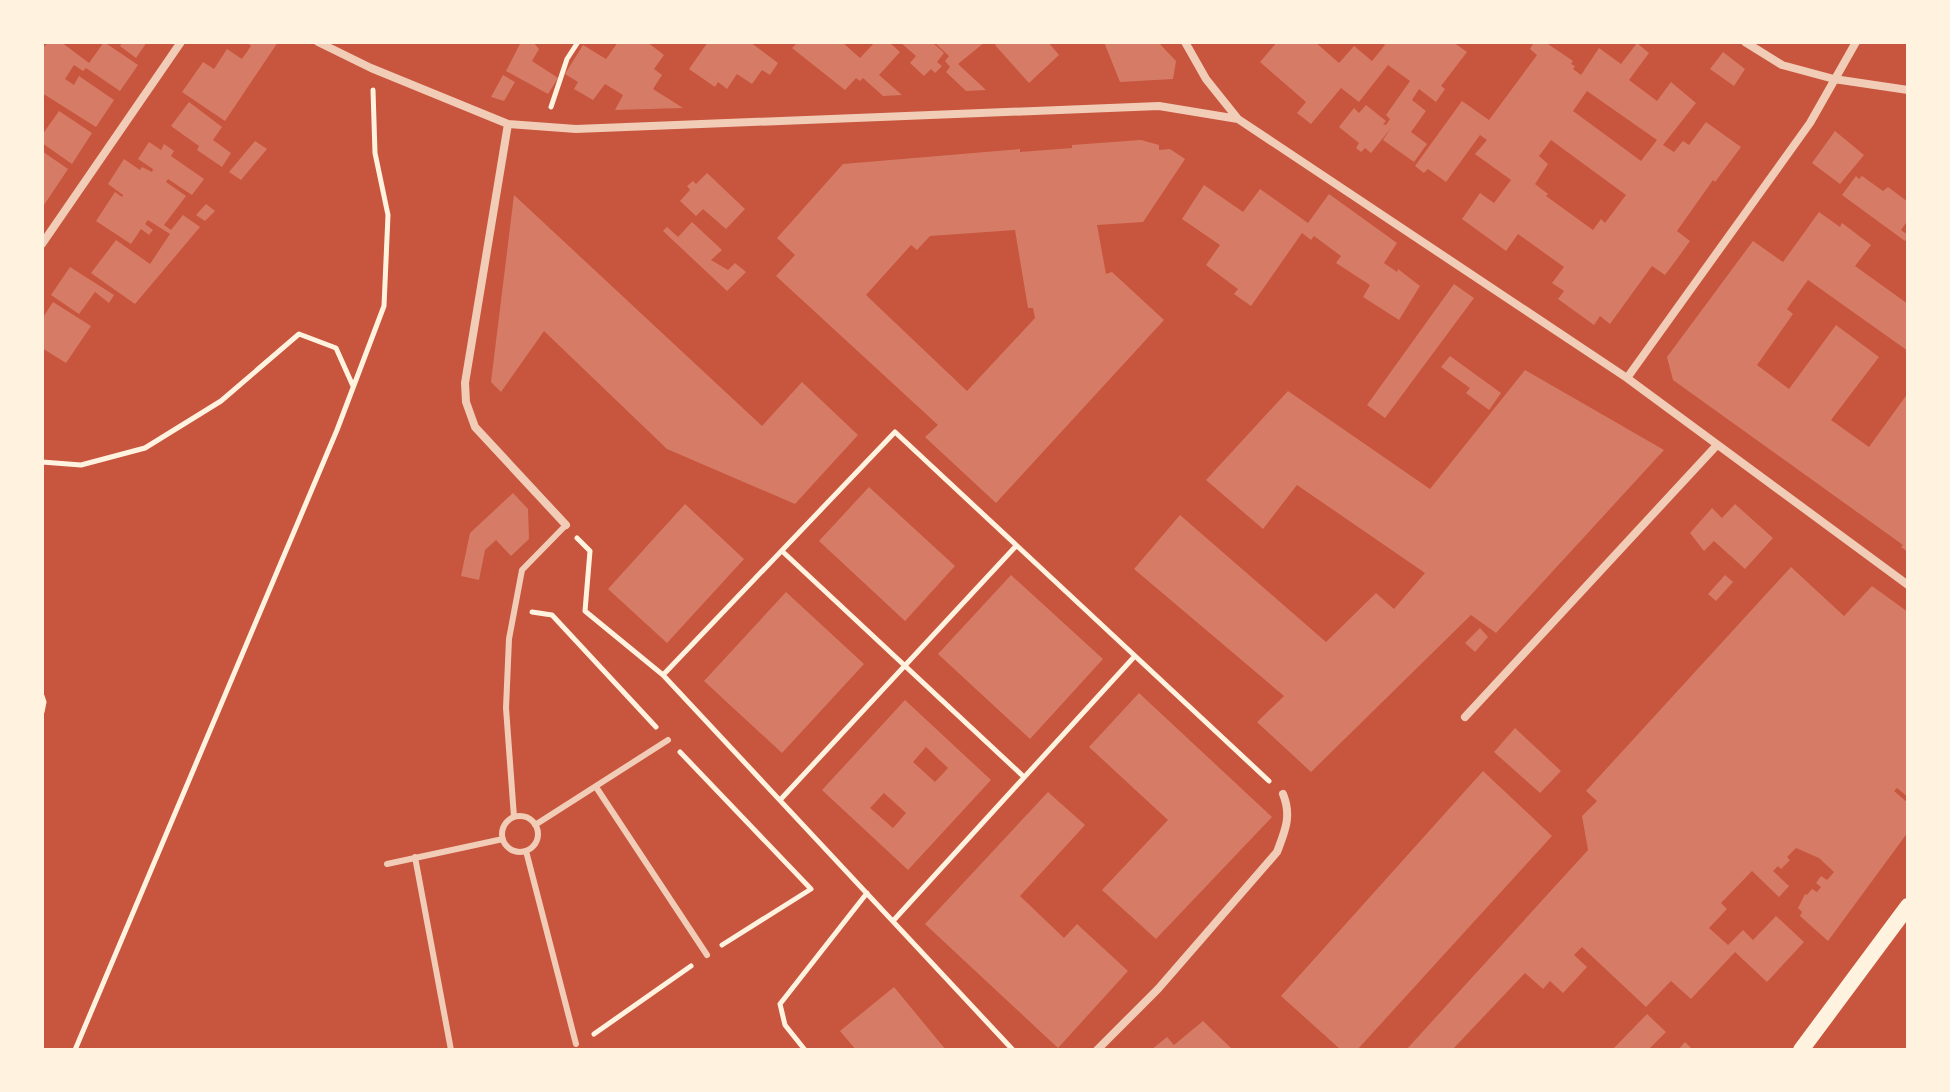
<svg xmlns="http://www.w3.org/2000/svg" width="1950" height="1092" font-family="Quicksand,sans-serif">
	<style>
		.building { fill: #d67c66; fill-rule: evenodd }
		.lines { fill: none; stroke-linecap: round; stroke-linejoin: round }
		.path { stroke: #fff3e0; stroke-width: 5 }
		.service { stroke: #f1ccb7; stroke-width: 6 }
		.minor { stroke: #f1ccb7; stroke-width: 8 }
		.secondary { stroke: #fff3e0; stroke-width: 16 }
	</style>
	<rect width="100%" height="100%" fill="#c8553d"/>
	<!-- building -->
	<path class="building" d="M48,42H61L89,63L104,42L138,65L120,91L86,68L83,71L74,65L65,79L74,85L79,76L114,100L96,127L42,93V44L45,46Z
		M123,42H147L136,58L120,46Z
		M247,42H278L225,121L182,92L203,62L214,69L227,49L242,59L251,46Z
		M521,42H533L539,49L532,61L558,78L548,94L506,71Z
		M618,42H647L664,55L654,69L662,75L653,89L683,108L615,110L623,95L605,84L593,100L574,89L578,82L565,74L583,45L606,59Z
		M708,42H750L778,63L770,75L762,70L752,84L737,74L727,89L718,82L715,87L689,69Z
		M798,42H842L860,58L875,42H889L900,52L879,75L902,95L883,96L863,78L860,81L856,78L845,90L792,48Z
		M900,42H932L944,53L937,62L942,66L935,73L931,69L924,76L910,63L916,56Z
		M934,42H985L958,64L986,90L966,91L946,72L950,67L945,61L949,56Z
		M998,42H1048L1059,55L1029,83L995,45Z
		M1104,42H1158L1176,61L1173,79L1120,82Z
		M1277,42H1315L1339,63L1354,46L1372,61L1385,45L1382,42H1453L1467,52L1441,86L1445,89L1436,102L1419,89L1412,100L1426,111L1411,132L1427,144L1414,162L1383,140L1391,128L1371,153L1365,148L1361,152L1356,148L1359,143L1339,127L1354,108L1359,113L1366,105L1386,121L1383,124L1386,125L1390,119L1386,115L1410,81L1388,65L1359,102L1341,88L1311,124L1297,113L1306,102L1260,62Z
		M1534,42H1545L1573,61L1571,64L1575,66L1573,69L1581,75L1599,48L1621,64L1637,43L1649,53L1629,80L1657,101L1671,82L1696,103L1663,145L1674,152L1683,141L1689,145L1706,122L1741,147L1715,182L1713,180L1677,231L1690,241L1677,259L1665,275L1652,266L1610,324L1600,316L1594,325L1558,299L1564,291L1552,283L1564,267L1518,234L1506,251L1462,219L1480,193L1494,203L1511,180L1475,154L1487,140L1480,135L1446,182L1428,169L1424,173L1415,166L1462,101L1489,120L1537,55L1530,49ZM1587,91L1657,140L1641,161L1573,111ZM1551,140L1626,195L1605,223L1601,219L1593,230L1546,196L1548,194L1535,184L1548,164L1539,156Z
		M1723,52L1745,69L1734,86L1710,69Z
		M503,75L515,82L504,101L491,97Z
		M189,102L222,127L213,140L231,153L222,167L197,150L199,146L171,126Z
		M59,111L92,133L72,164L42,143V135Z
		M1835,131L1864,155L1840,184L1812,163Z
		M1141,140L1159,145V150L1170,149L1185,159L1143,222L1097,225L1106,274L1112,272L1164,320L996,503L925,437L938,425L776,276L795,255L777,238L843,164L1020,149V152L1072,148V145ZM1015,230L1028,308H1033L1035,318L967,391L866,295L911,245L917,250L930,236Z
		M255,141L267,149L241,180L229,172Z
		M149,142L161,150L164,144L174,151L171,156L204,179L192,195L168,179L166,182L186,196L164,225L171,230L183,215L200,227L135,304L91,273L116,240L150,264L170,234L148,220L145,224L153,230L149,235L141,229L131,244L96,221L115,192L122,197L123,195L108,184L124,159L140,170L142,167L152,172L153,169L138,159Z
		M42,151L68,169L42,208Z
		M707,173L745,209L726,229L703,209L696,216L680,201L690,190L687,186L693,181L696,184Z
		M1856,176L1859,179L1862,176L1883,191L1888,187L1908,202V220L1901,230L1908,235L1905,241L1842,195Z
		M1204,185L1243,212L1260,189L1308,223L1329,194L1397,243L1384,263L1397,272L1398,269L1420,286L1399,320L1363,297L1370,285L1336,263L1341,256L1314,236L1311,240L1302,233L1251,306L1234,294L1238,289L1206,265L1220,245L1182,219Z
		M514,195L762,426L802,382L858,435L795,504L667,449L544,331L501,392L491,382Z
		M206,204L215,211L205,221L196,215Z
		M1819,212L1840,227L1842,223L1871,245L1855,266L1908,304V351L1808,280L1787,309L1793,314L1757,365L1789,389L1836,325L1879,357L1831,420L1869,447L1908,393V552L1901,547L1903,545L1673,380L1667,357L1753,241L1783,262Z
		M692,222L722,250L711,260L728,270L735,263L746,272L727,291L663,231L667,227L678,237Z
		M70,267L114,295L109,303L95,292L79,314L51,295Z
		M1454,284L1474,298L1385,418L1367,405Z
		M53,302L91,326L66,363L42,348V319Z
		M1450,356L1501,393L1489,410L1466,393L1470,388L1441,367Z
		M1525,370L1664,450L1496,633L1471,615L1311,772L1257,722L1284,696L1134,569L1180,515L1326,642L1376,593L1394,609L1425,573L1297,485L1263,529L1206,480L1288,391L1430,489Z
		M869,487L955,566L905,621L819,541Z
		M513,493L528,509L529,539L511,556L496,540L485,550L479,580L461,576L470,533Z
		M685,504L744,559L667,643L608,589Z
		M1735,504L1773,538L1745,569L1714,541L1704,551L1690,533L1712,508L1722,518Z
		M1791,567L1844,616L1872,586L1908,612V797L1897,788L1894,791L1908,803V832L1828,941L1800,916L1802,912L1798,908L1805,894L1807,895L1812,889L1817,892L1821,887L1816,883L1821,876L1827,880L1834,872L1819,858L1796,848L1787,857L1790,860L1781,869L1778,866L1773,871L1789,886L1779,897L1752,871L1721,903L1727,909L1709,928L1728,945L1743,930L1753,940L1776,916L1804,942L1767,982L1735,952L1691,999L1671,981L1646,1007L1582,947L1574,955L1587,967L1563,993L1550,981L1543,989L1525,973L1452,1050H1406L1588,850L1582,816L1597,801L1586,791Z
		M1011,575L1103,659L1030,739L938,654Z
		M1725,575L1733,582L1716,601L1708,594Z
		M786,592L864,664L782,753L704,681Z
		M1480,628L1488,637L1475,652L1465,643Z
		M1139,693L1272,817L1156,939L1102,890L1168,820L1089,747Z
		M905,700L991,780L908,870L822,790ZM926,747L948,768L935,782L913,762ZM884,793L906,813L893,828L870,808Z
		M1515,728L1561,771L1540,793L1494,752Z
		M1483,771L1552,836L1357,1050H1341L1281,996Z
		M1048,792L1085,825L1020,896L1064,938L1077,924L1128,971L1058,1048L925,924Z
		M894,987L946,1050H856L840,1031Z
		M1647,1014L1666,1032L1648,1050H1612Z
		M1203,1021L1233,1050H1151L1167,1037L1174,1045Z
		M1685,1042L1693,1050H1678Z"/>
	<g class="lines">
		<!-- path -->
		<path class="path" d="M551,107L567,59L578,42
			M42,462L81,465L145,448L221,401L299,334L336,348L353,386
			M577,538L590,551L585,611L663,675L1013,1050
			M782,551L1024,777
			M532,612L552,615L656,727
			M663,675L895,432L1269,781
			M42,696L44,702L42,712
			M680,752L811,889L722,945
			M781,799L1016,546
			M893,921L1134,657
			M594,1034L691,966
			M75,1050L337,430L384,306L388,215L375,153L373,90
			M805,1050L785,1025L780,1004L867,893"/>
		<!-- service -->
		<path class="service" d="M596,787L707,955
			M502 834a18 18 0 1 1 36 0a18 18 0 1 1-36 0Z
			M514,817L506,708L509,639L522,570L566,525
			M535,825L668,740
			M526,851L576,1044
			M415,857L451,1050
			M387,864L503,839"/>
		<!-- minor -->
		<path class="minor" d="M318,42L371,68L508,124L576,129L1159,106L1238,119L1627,378L1908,585
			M1185,42L1206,79L1238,119
			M1745,42L1782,65L1834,79L1908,90
			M508,124L465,383L466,402L475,427L566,525
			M42,244L181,42
			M1627,378L1810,123L1856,42
			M1465,717L1717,445
			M1097,1050L1158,989L1277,852C1285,831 1292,816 1283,794"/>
		<!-- secondary -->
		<path class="secondary" d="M1801,1050L1908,906"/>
	</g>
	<!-- border -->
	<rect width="1950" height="1092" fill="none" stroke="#fff3e0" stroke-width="88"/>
</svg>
